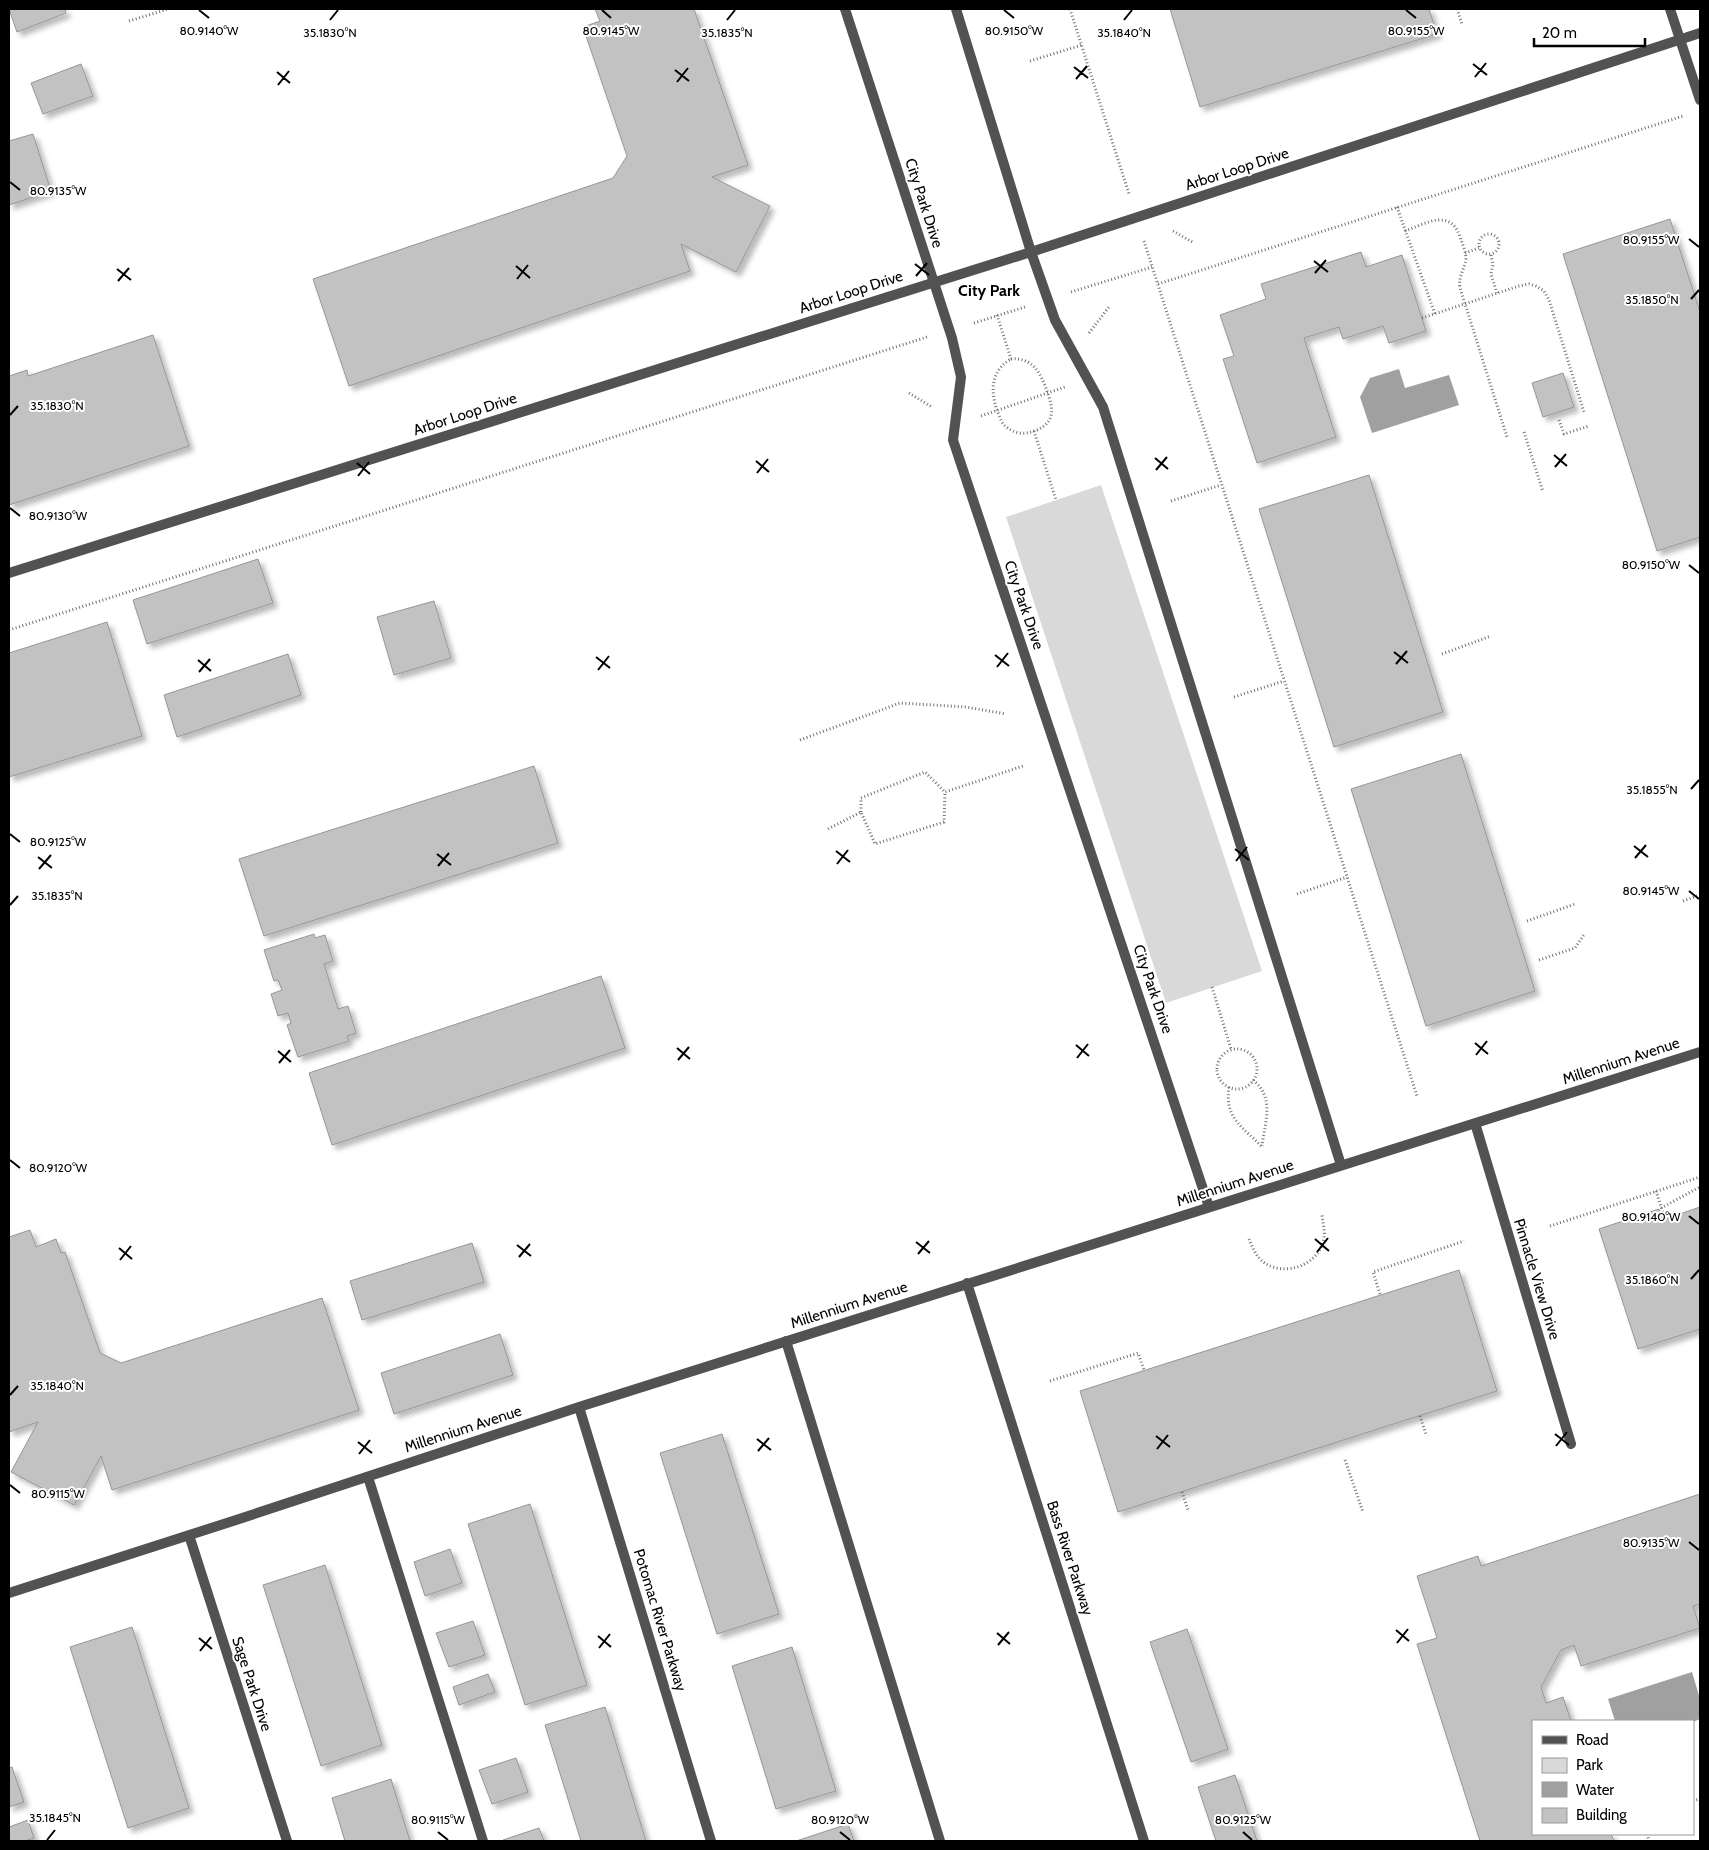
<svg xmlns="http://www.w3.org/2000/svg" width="1709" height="1850" font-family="Cabin,sans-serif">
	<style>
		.green { fill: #d9d9d9 }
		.water { fill: #a0a0a0 }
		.building { fill: #c2c2c2; stroke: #969696; filter: url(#shadow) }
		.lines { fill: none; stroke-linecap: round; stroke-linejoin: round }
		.path { stroke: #747474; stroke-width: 3; stroke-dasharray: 1 2.5; stroke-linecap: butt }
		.service { stroke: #525252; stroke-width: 10 }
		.minor { stroke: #525252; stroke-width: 10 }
		.ticks { fill: none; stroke: #000; stroke-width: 2 }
		.labels { text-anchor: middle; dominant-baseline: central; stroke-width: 4; stroke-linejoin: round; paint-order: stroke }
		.street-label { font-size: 15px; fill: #000; stroke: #fff }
		.neighbourhood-label { font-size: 16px; font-weight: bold; fill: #000; stroke: #fff }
		.ticks-label { font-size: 12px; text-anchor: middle; fill: #000; stroke: #fff; stroke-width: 4; stroke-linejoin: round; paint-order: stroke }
	</style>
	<defs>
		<filter id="shadow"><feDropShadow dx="4.5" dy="4.5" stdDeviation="2.5" flood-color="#0004"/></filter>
	</defs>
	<rect width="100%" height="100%" fill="#fff"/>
	<!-- green -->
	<path class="green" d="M1101,485L1262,971L1166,1003L1006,517Z"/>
	<!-- water -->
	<path class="water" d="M1399,369L1405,388L1449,375L1459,405L1372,433L1360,397L1370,378Z
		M1692,1672L1700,1699V1719L1693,1722L1615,1721L1608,1699Z"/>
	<!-- building -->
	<path class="building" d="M9,9H65L66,13L17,32Z
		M595,9H694L748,165L712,177L770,206L736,272L681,244L690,271L349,386L313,279L613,178L627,156L583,27L600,21Z
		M1170,9H1429L1437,34L1200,107Z
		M81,64L93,96L43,114L31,83Z
		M33,134L51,191L9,205V141Z
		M1670,219L1700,312V537L1657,551L1563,254Z
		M1361,252L1366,267L1402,255L1426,331L1389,343L1383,326L1343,339L1339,327L1304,338L1336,437L1257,463L1223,359L1234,356L1220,315L1266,299L1261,284Z
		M153,335L189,446L9,505V376L27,370L28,376Z
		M1563,373L1574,407L1543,417L1532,383Z
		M1369,475L1443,712L1334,747L1259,509Z
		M258,559L273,603L147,644L133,600Z
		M434,601L451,658L394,675L377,617Z
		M107,622L142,736L9,777V653Z
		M288,654L301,695L177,737L164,695Z
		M1461,754L1535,991L1426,1026L1351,789Z
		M534,766L558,843L264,936L239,859Z
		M314,934L315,938L325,935L333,961L324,964L338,1009L348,1006L356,1033L347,1036L349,1041L298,1057L287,1025L291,1023L288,1013L278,1016L271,994L282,990L278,980L274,981L264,950Z
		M601,976L625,1048L332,1145L309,1073Z
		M1700,1207V1329L1638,1349L1599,1229L1659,1209L1662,1220Z
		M30,1230L36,1247L56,1239L61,1253L65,1252L100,1353L121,1363L322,1298L359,1410L112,1490L101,1456L74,1505L11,1472L38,1422L9,1432V1237Z
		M472,1243L484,1282L362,1320L350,1281Z
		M1459,1270L1497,1391L1118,1512L1080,1391Z
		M500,1334L513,1375L394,1414L381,1373Z
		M722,1434L779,1614L717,1634L660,1453Z
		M1700,1494V1604L1693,1606L1700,1628L1581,1666L1574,1645L1561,1650L1541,1687L1546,1703L1563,1697L1571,1721H1533V1834H1611L1614,1841H1480L1417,1644L1437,1638L1417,1576L1478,1556L1481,1566Z
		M530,1504L587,1685L525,1705L468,1524Z
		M450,1549L462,1583L425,1596L414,1562Z
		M325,1565L382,1745L321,1766L263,1585Z
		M473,1621L485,1655L449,1667L436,1633Z
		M132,1627L189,1808L128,1828L70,1647Z
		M1187,1629L1228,1749L1191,1762L1150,1642Z
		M792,1647L836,1791L776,1809L732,1666Z
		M488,1674L495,1692L459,1705L453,1687Z
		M605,1707L646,1841H581L545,1725Z
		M516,1758L528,1792L492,1804L479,1770Z
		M12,1767L24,1802L9,1807V1768Z
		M1235,1775L1257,1841H1216L1198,1787Z
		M391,1779L410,1841H345L332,1798Z
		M28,1820L34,1838L25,1841H9V1827Z
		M848,1824L854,1841H796Z
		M539,1828L544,1841H504L503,1840Z"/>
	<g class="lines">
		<!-- path -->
		<path class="path" d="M1070,9L1129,194
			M1457,9L1462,24
			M129,21L168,9
			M1030,61L1082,45
			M1397,207L1435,314
			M1173,231L1194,243
			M1405,231C1427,223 1452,207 1461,240C1463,245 1466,253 1466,258C1465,270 1458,275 1460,288L1507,437
			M1479 244a10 10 0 1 1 20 0a10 10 0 1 1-20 0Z
			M1144,241L1417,1096
			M1465,253L1479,248
			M1491,255L1493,264L1491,274L1497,293
			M1158,284L1683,116
			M1071,292L1152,267
			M997,315L1011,359
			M1422,318L1519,286L1529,284L1536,286L1544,291L1549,300L1584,412
			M974,323L1025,307
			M1089,333L1109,307
			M1011,359C1033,357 1041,374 1047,391C1053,407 1056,422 1037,430C1031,432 1026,434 1019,433C1011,431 1004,427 1001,420C991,398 987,373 1011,359Z
			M909,393L932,407
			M981,416L1065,387
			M1559,420L1564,434L1589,426
			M1034,431L1056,500
			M1524,432L1543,492
			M1171,501L1221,485
			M9,630L927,337
			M1442,654L1491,636
			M1234,697L1284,681
			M800,740L900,703L966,707L1006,714
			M861,812V798L925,772L945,792
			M828,829L861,812L875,844L944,822L945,792L1023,766
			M1297,894L1347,877
			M1683,901L1700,895
			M1527,921L1575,904
			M1539,960L1575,948L1585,933
			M1212,987L1231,1049
			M1217 1069a20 20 0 1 1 40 0a20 20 0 1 1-40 0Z
			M1253,1080C1275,1098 1265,1122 1262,1146
			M1229,1087C1224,1118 1243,1127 1262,1147
			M1656,1191L1665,1219
			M1661,1208L1700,1187
			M1550,1226L1700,1177
			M1249,1239C1252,1246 1255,1254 1260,1259C1279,1278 1316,1268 1323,1242C1326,1234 1323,1224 1322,1215
			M1380,1294L1373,1272L1464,1241
			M1050,1381L1138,1353L1144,1370
			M1420,1416L1426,1434
			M1345,1460L1363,1512
			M1182,1492L1188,1510
			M1693,1801L1700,1799
			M1647,1834L1649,1841"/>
		<!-- service -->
		<path class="service" d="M786,1341L940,1841
			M368,1477L483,1841"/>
		<!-- minor -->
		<path class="minor" d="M845,9L952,338L961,377L953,440L1209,1207
			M956,9L1031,252L1055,320L1103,407L1341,1165
			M1670,9L1700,100
			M9,573L1031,252L1700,33
			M1475,1123L1571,1444
			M967,1283L1144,1841
			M579,1407L711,1841
			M189,1535L287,1841
			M9,1593L233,1521L579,1407L1700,1052"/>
	</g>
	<!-- ticks -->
	<path class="ticks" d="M199,10L209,18M602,10L611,18M1004,10L1014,18M1406,10L1416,18M330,20L338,10M727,20L735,10M1124,20L1132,10M1473,64L1487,75M1074,67L1088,78M675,70L689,81M277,72L290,83M1475,77L1486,63M1076,79L1087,66M677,82L688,68M278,85L289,71M10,182L20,190M1689,239L1699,247M1314,261L1328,272M915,264L929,275M516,266L530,278M117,269L131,280M1315,273L1326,260M916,276L927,263M517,279L528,265M118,281L129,268M1691,299L1699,290M10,415L18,406M1554,455L1567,466M1155,458L1168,469M756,461L769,472M357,463L370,474M1555,467L1566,454M1156,470L1167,457M757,473L768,459M358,476L369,462M10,508L20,516M1689,565L1699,573M1394,652L1408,663M995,655L1009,666M596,657L610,668M198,660L211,671M1396,664L1407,651M997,667L1008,653M598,670L609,656M199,672L210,659M1691,789L1699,780M10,834L20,842M1634,846L1648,857M1235,849L1249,860M836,851L850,862M437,854L451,865M38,857L52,868M1635,858L1646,845M1236,861L1247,847M837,864L848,850M438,866L449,853M39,869L51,855M1689,891L1699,899M10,905L18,896M1475,1043L1488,1054M1076,1045L1089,1056M677,1048L690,1059M278,1051L291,1062M1476,1055L1487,1041M1077,1058L1088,1044M678,1060L689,1047M279,1063L290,1050M10,1160L20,1168M1689,1216L1699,1224M1315,1239L1329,1251M916,1242L930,1253M517,1245L531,1256M119,1248L132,1259M1317,1252L1328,1238M918,1254L929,1241M519,1257L530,1244M120,1260L131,1246M1691,1279L1699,1270M10,1395L18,1386M1555,1434L1569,1445M1156,1436L1170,1447M757,1439L771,1450M358,1442L372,1453M1556,1446L1567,1432M1157,1449L1168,1435M758,1451L769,1438M359,1454L370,1440M10,1485L20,1493M1689,1542L1699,1550M1396,1630L1409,1641M997,1633L1010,1644M598,1636L611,1647M199,1638L212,1649M1397,1643L1408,1629M998,1645L1009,1632M599,1648L610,1634M200,1651L211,1637M438,1832L448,1840M840,1832L850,1840M1243,1832L1252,1840M47,1840L55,1830"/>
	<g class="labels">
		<!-- street labels -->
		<g class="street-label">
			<text transform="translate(1237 169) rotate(-18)">Arbor Loop Drive</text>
			<text transform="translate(924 203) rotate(72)">City Park Drive</text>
			<text transform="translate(851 292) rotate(-18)">Arbor Loop Drive</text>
			<text transform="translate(465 414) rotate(-18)">Arbor Loop Drive</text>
			<text transform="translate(1024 605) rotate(71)">City Park Drive</text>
			<text transform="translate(1153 989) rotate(71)">City Park Drive</text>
			<text transform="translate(1621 1061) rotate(-18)">Millennium Avenue</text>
			<text transform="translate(1235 1183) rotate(-18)">Millennium Avenue</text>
			<text transform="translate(1537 1279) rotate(73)">Pinnacle View Drive</text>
			<text transform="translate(849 1305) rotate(-18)">Millennium Avenue</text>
			<text transform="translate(463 1429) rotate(-18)">Millennium Avenue</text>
			<text transform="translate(1070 1558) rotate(72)">Bass River Parkway</text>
			<text transform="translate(660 1620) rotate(73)">Potomac River Parkway</text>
			<text transform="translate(252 1684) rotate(72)">Sage Park Drive</text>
		</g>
		<!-- neighbourhood labels -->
		<g class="neighbourhood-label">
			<text x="989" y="290">City Park</text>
		</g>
	</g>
	<g class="ticks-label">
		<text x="209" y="35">80.9140°W</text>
		<text x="611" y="35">80.9145°W</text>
		<text x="1014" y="35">80.9150°W</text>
		<text x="1416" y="35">80.9155°W</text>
		<text x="330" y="37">35.1830°N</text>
		<text x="727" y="37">35.1835°N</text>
		<text x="1124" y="37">35.1840°N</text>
		<text x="58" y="195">80.9135°W</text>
		<text x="1651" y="244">80.9155°W</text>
		<text x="1652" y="304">35.1850°N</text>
		<text x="57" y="410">35.1830°N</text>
		<text x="58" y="520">80.9130°W</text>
		<text x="1651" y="569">80.9150°W</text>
		<text x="1652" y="794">35.1855°N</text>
		<text x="58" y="846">80.9125°W</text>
		<text x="1651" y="895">80.9145°W</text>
		<text x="57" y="900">35.1835°N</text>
		<text x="58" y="1172">80.9120°W</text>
		<text x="1651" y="1221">80.9140°W</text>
		<text x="1652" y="1284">35.1860°N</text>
		<text x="57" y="1390">35.1840°N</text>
		<text x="58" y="1498">80.9115°W</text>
		<text x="1651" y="1547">80.9135°W</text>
		<text x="55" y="1822">35.1845°N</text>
		<text x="438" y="1824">80.9115°W</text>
		<text x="840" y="1824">80.9120°W</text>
		<text x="1243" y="1824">80.9125°W</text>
	</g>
	<!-- border -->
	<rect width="1709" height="1850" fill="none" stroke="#000000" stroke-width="20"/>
	<!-- legend -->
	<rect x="1532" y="1720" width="162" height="115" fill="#ffffff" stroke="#999999"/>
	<rect x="1542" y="1736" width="25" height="8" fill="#525252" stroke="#999999"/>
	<text x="1576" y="1745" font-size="15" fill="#000000">Road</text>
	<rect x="1542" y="1758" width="25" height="15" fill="#d9d9d9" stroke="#999999"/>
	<text x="1576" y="1770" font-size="15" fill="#000000">Park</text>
	<rect x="1542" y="1782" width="25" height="15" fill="#a0a0a0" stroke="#999999"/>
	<text x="1576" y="1795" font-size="15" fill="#000000">Water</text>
	<rect x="1542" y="1808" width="25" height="15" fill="#c2c2c2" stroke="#999999"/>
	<text x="1576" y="1820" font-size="15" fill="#000000">Building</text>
	<!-- scale -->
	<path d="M1534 38v8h111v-8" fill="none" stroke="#000000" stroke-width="2.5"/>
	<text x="1542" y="38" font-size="15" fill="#000000" stroke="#ffffff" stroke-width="4" paint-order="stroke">20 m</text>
</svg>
